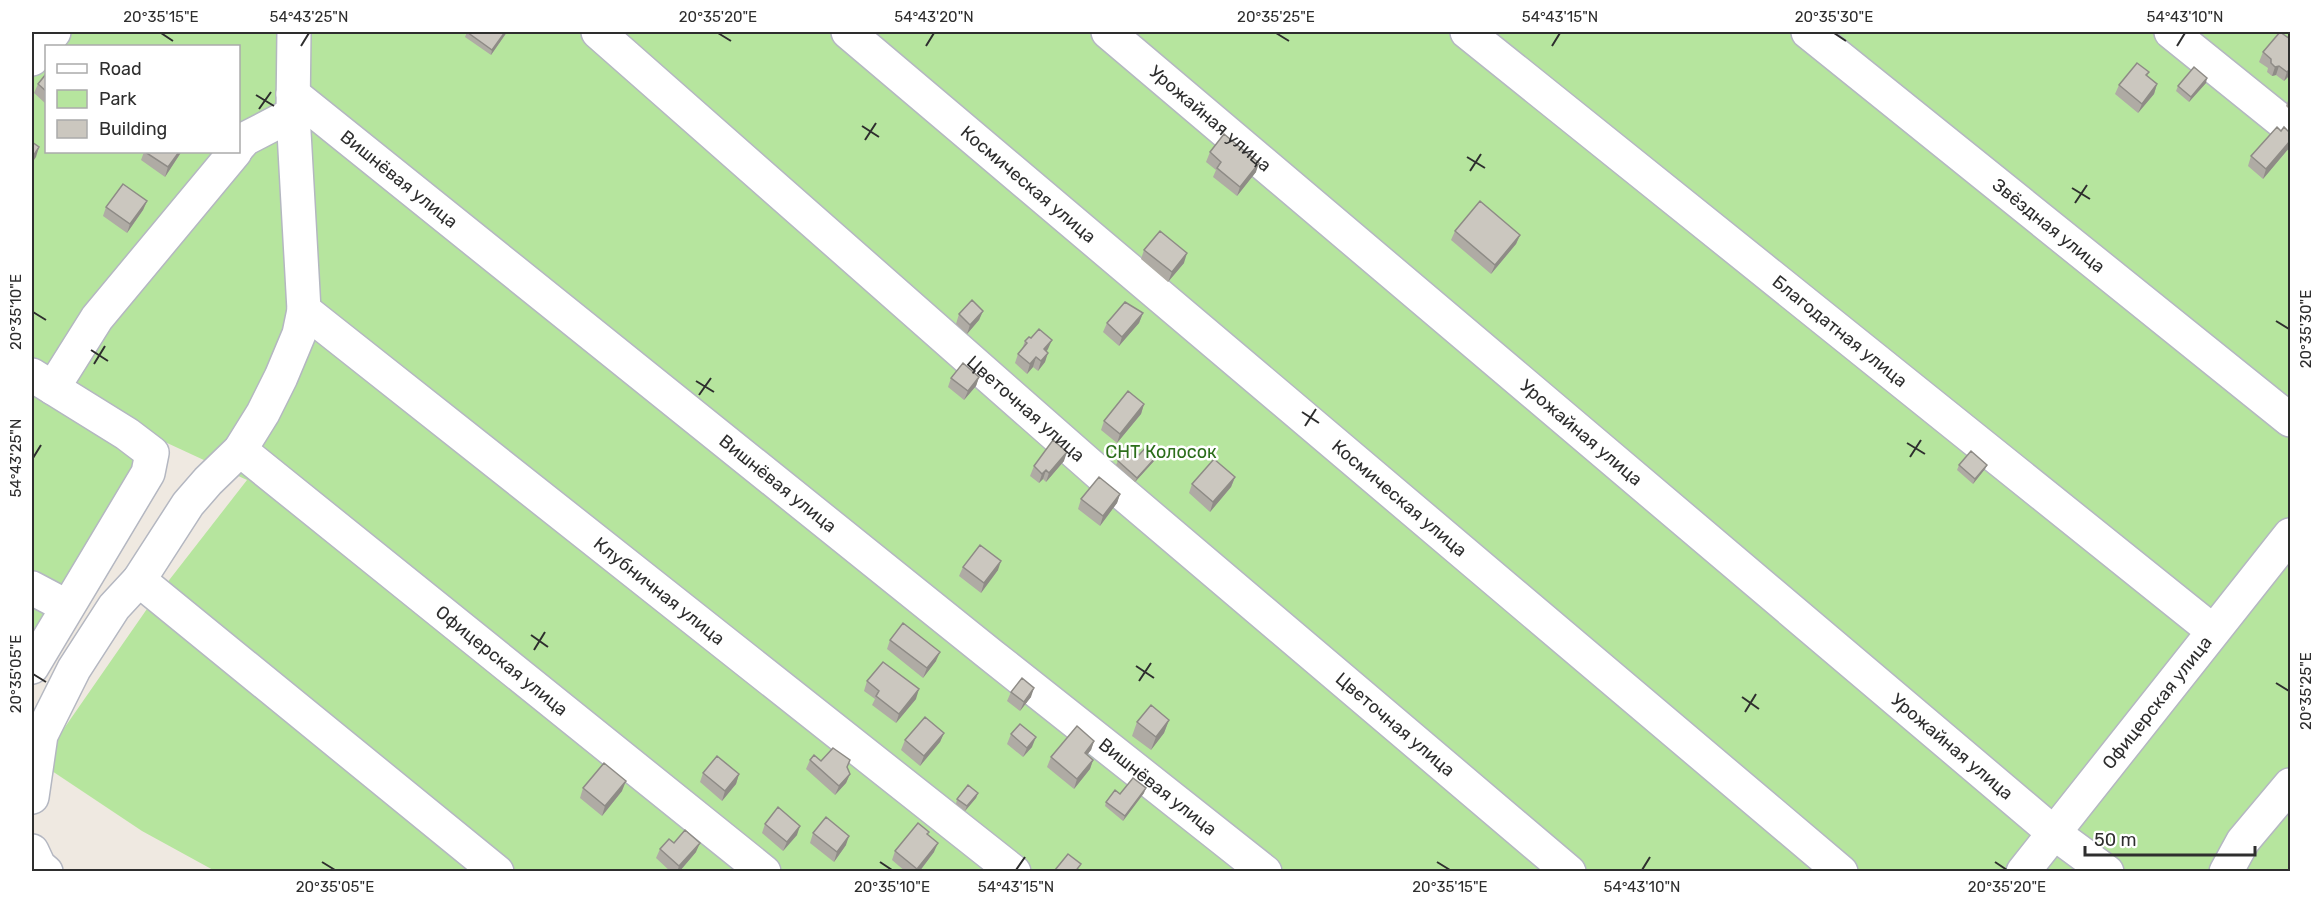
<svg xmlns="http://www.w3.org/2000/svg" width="2322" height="903" font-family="Rubik,sans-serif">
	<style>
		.green { fill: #b6e59e; fill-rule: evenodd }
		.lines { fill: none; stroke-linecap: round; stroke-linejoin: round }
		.minor-casing { stroke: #b4b7c1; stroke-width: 36 }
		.minor { stroke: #fff; stroke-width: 33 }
		.wall { fill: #afaba4 }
		.shaded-wall { fill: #8e8b86 }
		.building { fill: #cbc7bf; stroke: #8e8b86; stroke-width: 1.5 }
		.ticks { fill: none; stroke: #2e2e2e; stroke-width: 2 }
		.labels { text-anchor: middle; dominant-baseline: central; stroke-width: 5; stroke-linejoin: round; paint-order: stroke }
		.street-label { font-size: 18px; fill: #2e2e2e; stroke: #fff }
		.park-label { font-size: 18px; fill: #2c6e1b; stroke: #fff }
		.neatline { fill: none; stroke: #2e2e2e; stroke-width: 2 }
		.ticks-label { font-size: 15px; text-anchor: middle; fill: #2e2e2e }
	</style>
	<rect width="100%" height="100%" fill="#efe9e1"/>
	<!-- green -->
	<path class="green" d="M32,32H2290V871H215L142,831L40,763L149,606L247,480L152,436L153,459L32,650ZM46,46H238V152H46Z"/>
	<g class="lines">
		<!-- minor casing -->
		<g class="minor-casing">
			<g id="minor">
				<path id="s1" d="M598,32L1101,475L1569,872"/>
				<path id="s2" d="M848,32L1841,872"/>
				<path id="s3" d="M1108,32L2054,833L2107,872"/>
				<path id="s4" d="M1467,32L2213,631"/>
				<path id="s5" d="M1808,32L2290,420"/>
				<path d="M2171,32L2290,128"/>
				<path d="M32,59L54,32"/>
				<path id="s6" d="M293,94L991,655L1265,872"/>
				<path d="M238,147L245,139L293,114"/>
				<path id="s7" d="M304,310L1014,872"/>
				<path d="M32,375L127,434L152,453L148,473L32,667"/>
				<path d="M53,388L97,318L235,152"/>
				<path id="s8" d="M240,450L764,872"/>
				<path d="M139,580L497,872"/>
				<path d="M32,588L66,606"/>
				<path d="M32,797L41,735L74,669L114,607L139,580L188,504L208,481L240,450L263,413L281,377L299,334L304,310L293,114L294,32"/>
				<path d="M32,851L39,866L46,872"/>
				<path id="s9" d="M2023,872L2290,535"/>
				<path d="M2226,872L2243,841L2290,785"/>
			</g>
		</g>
		<!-- minor -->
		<use href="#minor" class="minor"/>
	</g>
	<!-- wall -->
	<path class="wall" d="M467,32H507L491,55L465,37Z
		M2263,52L2290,75L2284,81L2276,75L2272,76L2267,72L2268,68L2259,62Z
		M2149,72L2147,76L2157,84L2154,94L2138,113L2115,94L2119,85Z
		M46,74V104L34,93L38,84Z
		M2206,83L2189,102L2176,91L2178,86Z
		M2290,95V110L2286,106Z
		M2281,131L2290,133V147L2263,179L2248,166L2251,156Z
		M144,152H181L165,177L141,160Z
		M1210,152L1256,172L1237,196L1213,177L1216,170L1206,162Z
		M147,201L143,210L127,233L103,216L106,207Z
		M1455,231L1520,235L1516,244L1491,274L1451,240Z
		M1144,250L1184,263L1168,282L1141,259Z
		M983,311L979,320L967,334L956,324L959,314Z
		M1143,313L1139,323L1119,346L1103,332L1107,323Z
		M1025,341L1048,349L1047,351L1045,362L1038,371L1033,367L1027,374L1015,363L1018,354L1022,349Z
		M979,377L976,386L964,400L948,387L951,378Z
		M1144,404L1141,414L1117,443L1101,430L1104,421Z
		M1139,455L1154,461L1135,482L1116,465L1118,461Z
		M1064,461L1046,482L1043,479L1039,483L1030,476L1034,466Z
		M1959,465H1987L1985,469L1973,484L1957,470Z
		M1235,477L1231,487L1210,512L1189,493L1192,484Z
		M1120,494L1117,503L1100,526L1078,509L1081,499Z
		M963,567L998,570L981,593L959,576Z
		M890,640L936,661L923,678L887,649Z
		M867,681L916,699L896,723L872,705L875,699L864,691Z
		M1011,692L1031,697L1020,711L1007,701Z
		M1169,720L1164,733L1151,750L1132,736L1137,722Z
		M944,733L940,742L920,766L901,750L905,740Z
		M1011,734L1032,747L1023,757L1007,744Z
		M1094,741L1091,750L1087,755L1093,760L1090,769L1074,789L1047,767L1051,757Z
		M810,760L821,761L847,767L850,774L846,783L835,795L806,769Z
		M703,773L739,774L736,784L722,801L700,782Z
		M583,788L622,791L602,816L580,798Z
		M978,793L976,798L965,811L956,804L957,799Z
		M1144,793L1123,821L1105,806L1106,802L1120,794Z
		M765,824L797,835L783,851L762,833Z
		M813,833L846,845L834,862L810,843Z
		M928,835L934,852L919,872H906L892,860L895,851Z
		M660,849L696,852L679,872H671L656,858Z"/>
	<!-- shaded-wall -->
	<path class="shaded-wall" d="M505,32H507L491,55L492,50Z
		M2279,66L2276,75L2272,76L2275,67Z
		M2290,69V75L2284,81L2287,72Z
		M2207,78L2206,83L2189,102L2191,97Z
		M2157,84L2154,94L2138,113L2142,104Z
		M2290,141V147L2263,179L2266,169Z
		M39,147L36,157L32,163V158Z
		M179,152H181L180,154L165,177L168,167Z
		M1259,163L1256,172L1237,196L1240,187Z
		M147,201L143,210L127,233L130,224Z
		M1520,235L1516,244L1491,274L1495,265Z
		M1187,253L1184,263L1168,282L1172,272Z
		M983,311L979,320L967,334L970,325Z
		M1143,313L1139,323L1119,346L1122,337Z
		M1052,340L1048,349L1040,358L1044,349Z
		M1048,353L1045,362L1038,371L1041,361Z
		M1036,357L1033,367L1027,374L1030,364Z
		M979,377L976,386L964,400L968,391Z
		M1144,404L1141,414L1117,443L1120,434Z
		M1067,452L1064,461L1046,482L1049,473Z
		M1156,457L1154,461L1135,482L1137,478Z
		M1987,465L1985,469L1973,484L1975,479Z
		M1046,470L1043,479L1039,483L1042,474Z
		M1235,477L1231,487L1210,512L1213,502Z
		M1120,494L1117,503L1100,526L1103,516Z
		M1001,561L998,570L981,593L984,583Z
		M940,652L936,661L923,678L927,668Z
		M1034,688L1031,697L1020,711L1024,702Z
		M919,689L916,699L896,723L899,714Z
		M1169,720L1164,733L1151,750L1156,737Z
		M944,733L940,742L920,766L924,756Z
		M1036,737L1032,747L1023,757L1027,748Z
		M1094,741L1091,750L1081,762L1085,753Z
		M1093,760L1090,769L1074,789L1077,779Z
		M739,774L736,784L722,801L725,791Z
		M850,774L846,783L835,795L839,786Z
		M626,781L622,791L602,816L605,806Z
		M1146,788L1144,793L1123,821L1125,816Z
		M978,793L976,798L965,811L967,806Z
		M800,826L797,835L783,851L787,842Z
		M849,836L846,845L834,862L837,852Z
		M700,843L696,852L679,872H677L679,866Z
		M938,843L934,852L919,872H916L917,869Z"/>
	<!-- building -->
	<path class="building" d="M467,32H505L492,50Z
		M2280,32L2290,39V69L2287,72L2279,66L2275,67L2271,63V59L2263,52Z
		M2137,63L2149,72L2146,75L2157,84L2142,104L2119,85Z
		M2194,67L2207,78L2191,97L2178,86Z
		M46,74V91L38,84Z
		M2277,127L2281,131L2284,127L2290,133V141L2266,169L2251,156Z
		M1224,134L1259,163L1240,187L1217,168L1221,162L1210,152Z
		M32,142L39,147L32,158Z
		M145,152H179L168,167Z
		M123,184L147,201L130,224L106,207Z
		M1480,201L1520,235L1495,265L1455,231Z
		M1160,231L1187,253L1172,272L1144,250Z
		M972,300L983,311L970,325L959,314Z
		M1125,302L1143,313L1122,337L1107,323Z
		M1039,329L1052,340L1044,349L1048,353L1041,361L1036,357L1030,364L1018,354L1027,343L1025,341L1029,337L1031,338Z
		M963,363L979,377L968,391L951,378Z
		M1128,391L1144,404L1120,434L1104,421Z
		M1053,440L1067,452L1049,473L1046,470L1042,474L1034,466Z
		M1130,447L1139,455L1146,447L1156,457L1137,478L1118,461Z
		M1971,451L1987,465L1975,479L1959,465Z
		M1214,459L1235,477L1213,502L1192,484Z
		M1099,477L1120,494L1103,516L1081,499Z
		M980,545L1001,561L984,583L963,567Z
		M903,623L940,652L927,668L890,640Z
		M883,662L919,689L899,714L876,696L879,691L867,681Z
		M1022,678L1034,688L1024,702L1011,692Z
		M1151,705L1169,720L1156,737L1137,722Z
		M925,717L944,733L924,756L905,740Z
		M1020,724L1036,737L1027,748L1011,734Z
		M1077,726L1094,741L1085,753L1093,760L1077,779L1051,757Z
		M833,748L850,760L847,767L850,774L839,786L810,760L814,755L821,761Z
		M717,756L739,774L725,791L703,773Z
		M604,763L626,781L605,806L583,788Z
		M1133,778L1146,788L1125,816L1106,802L1115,790L1120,794Z
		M968,785L978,793L967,806L957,799Z
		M778,807L800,826L787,842L765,824Z
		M826,817L849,836L837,852L813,833Z
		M918,823L929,832L927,834L938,843L917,869L895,851Z
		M685,830L700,843L679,866L660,849L669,839L674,843Z
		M1068,854L1081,864L1075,872H1057L1055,870Z"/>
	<!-- ticks -->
	<path class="ticks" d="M161,33L173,41M718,33L731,41M1276,33L1289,41M1834,33L1846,41M301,46L309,33M926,46L934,33M1552,46L1560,33M2177,46L2185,33M256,95L274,106M259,109L271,92M862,126L879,137M865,140L876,123M1467,157L1485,168M1470,171L1481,154M2072,188L2090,199M2075,203L2087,185M33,312L46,320M2276,321L2289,329M91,350L108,361M94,364L105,346M696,381L714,392M699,395L711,378M1302,412L1319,423M1305,426L1316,409M1907,443L1925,454M1910,457L1921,440M33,458L41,445M531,635L548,647M534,650L545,632M1136,666L1154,678M33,674L46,682M1139,681L1151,663M2276,683L2289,691M1742,697L1759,709M1745,712L1756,694M322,862L335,870M880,862L892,870M1437,862L1450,870M1995,862L2007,870M1016,870L1025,857M1642,870L1650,857"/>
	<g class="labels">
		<!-- street labels -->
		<g class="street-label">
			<text stroke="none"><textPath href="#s3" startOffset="134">Урожайная улица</textPath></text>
			<text stroke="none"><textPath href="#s6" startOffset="136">Вишнёвая улица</textPath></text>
			<text stroke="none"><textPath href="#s2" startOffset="236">Космическая улица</textPath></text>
			<text stroke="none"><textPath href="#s5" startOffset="309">Звёздная улица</textPath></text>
			<text stroke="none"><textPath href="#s4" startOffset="478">Благодатная улица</textPath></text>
			<text stroke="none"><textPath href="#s1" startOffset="570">Цветочная улица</textPath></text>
			<text stroke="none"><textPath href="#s3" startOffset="620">Урожайная улица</textPath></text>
			<text stroke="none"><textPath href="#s6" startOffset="622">Вишнёвая улица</textPath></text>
			<text stroke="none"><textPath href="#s2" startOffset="722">Космическая улица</textPath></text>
			<text stroke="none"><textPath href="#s7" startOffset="453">Клубничная улица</textPath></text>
			<text stroke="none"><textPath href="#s8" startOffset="336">Офицерская улица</textPath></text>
			<text stroke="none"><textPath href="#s9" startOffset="216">Офицерская улица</textPath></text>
			<text stroke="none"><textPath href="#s1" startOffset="1056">Цветочная улица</textPath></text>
			<text stroke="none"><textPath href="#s3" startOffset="1106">Урожайная улица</textPath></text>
			<text stroke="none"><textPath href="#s6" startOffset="1108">Вишнёвая улица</textPath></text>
		</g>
		<!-- park labels -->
		<g class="park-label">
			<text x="1161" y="452">СНТ Колосок</text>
		</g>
	</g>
	<!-- border -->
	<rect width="2322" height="903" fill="none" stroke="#ffffff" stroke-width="66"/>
	<!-- legend -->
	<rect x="45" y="45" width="195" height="108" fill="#ffffff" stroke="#ababab" stroke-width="1.5"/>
	<rect x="57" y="64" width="30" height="9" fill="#ffffff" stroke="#ababab" stroke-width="1.5"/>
	<text x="99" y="75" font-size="18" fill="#2e2e2e">Road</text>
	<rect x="57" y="90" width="30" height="18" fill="#b6e59e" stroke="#ababab" stroke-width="1.5"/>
	<text x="99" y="105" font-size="18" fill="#2e2e2e">Park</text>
	<rect x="57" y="120" width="30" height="18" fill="#cbc7bf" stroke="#ababab" stroke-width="1.5"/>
	<text x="99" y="135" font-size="18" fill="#2e2e2e">Building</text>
	<!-- scale -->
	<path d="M2085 846v9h170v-9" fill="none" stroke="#2e2e2e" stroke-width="3"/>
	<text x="2094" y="846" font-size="18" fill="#2e2e2e" stroke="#ffffff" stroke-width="4.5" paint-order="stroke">50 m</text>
	<rect x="33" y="33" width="2256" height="837" class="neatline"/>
	<g class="ticks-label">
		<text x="161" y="22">20°35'15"E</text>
		<text x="309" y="22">54°43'25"N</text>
		<text x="718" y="22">20°35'20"E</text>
		<text x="934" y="22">54°43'20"N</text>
		<text x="1276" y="22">20°35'25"E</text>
		<text x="1560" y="22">54°43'15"N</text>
		<text x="1834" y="22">20°35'30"E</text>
		<text x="2185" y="22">54°43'10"N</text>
		<text transform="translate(16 312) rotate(-90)" y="5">20°35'10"E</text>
		<text transform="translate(2306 329) rotate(-90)" y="5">20°35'30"E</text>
		<text transform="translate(16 458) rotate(-90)" y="5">54°43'25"N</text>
		<text transform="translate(16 674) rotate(-90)" y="5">20°35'05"E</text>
		<text transform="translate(2306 691) rotate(-90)" y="5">20°35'25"E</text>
		<text x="335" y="892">20°35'05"E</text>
		<text x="892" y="892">20°35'10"E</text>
		<text x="1016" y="892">54°43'15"N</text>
		<text x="1450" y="892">20°35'15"E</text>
		<text x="1642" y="892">54°43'10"N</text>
		<text x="2007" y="892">20°35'20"E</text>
	</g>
</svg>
